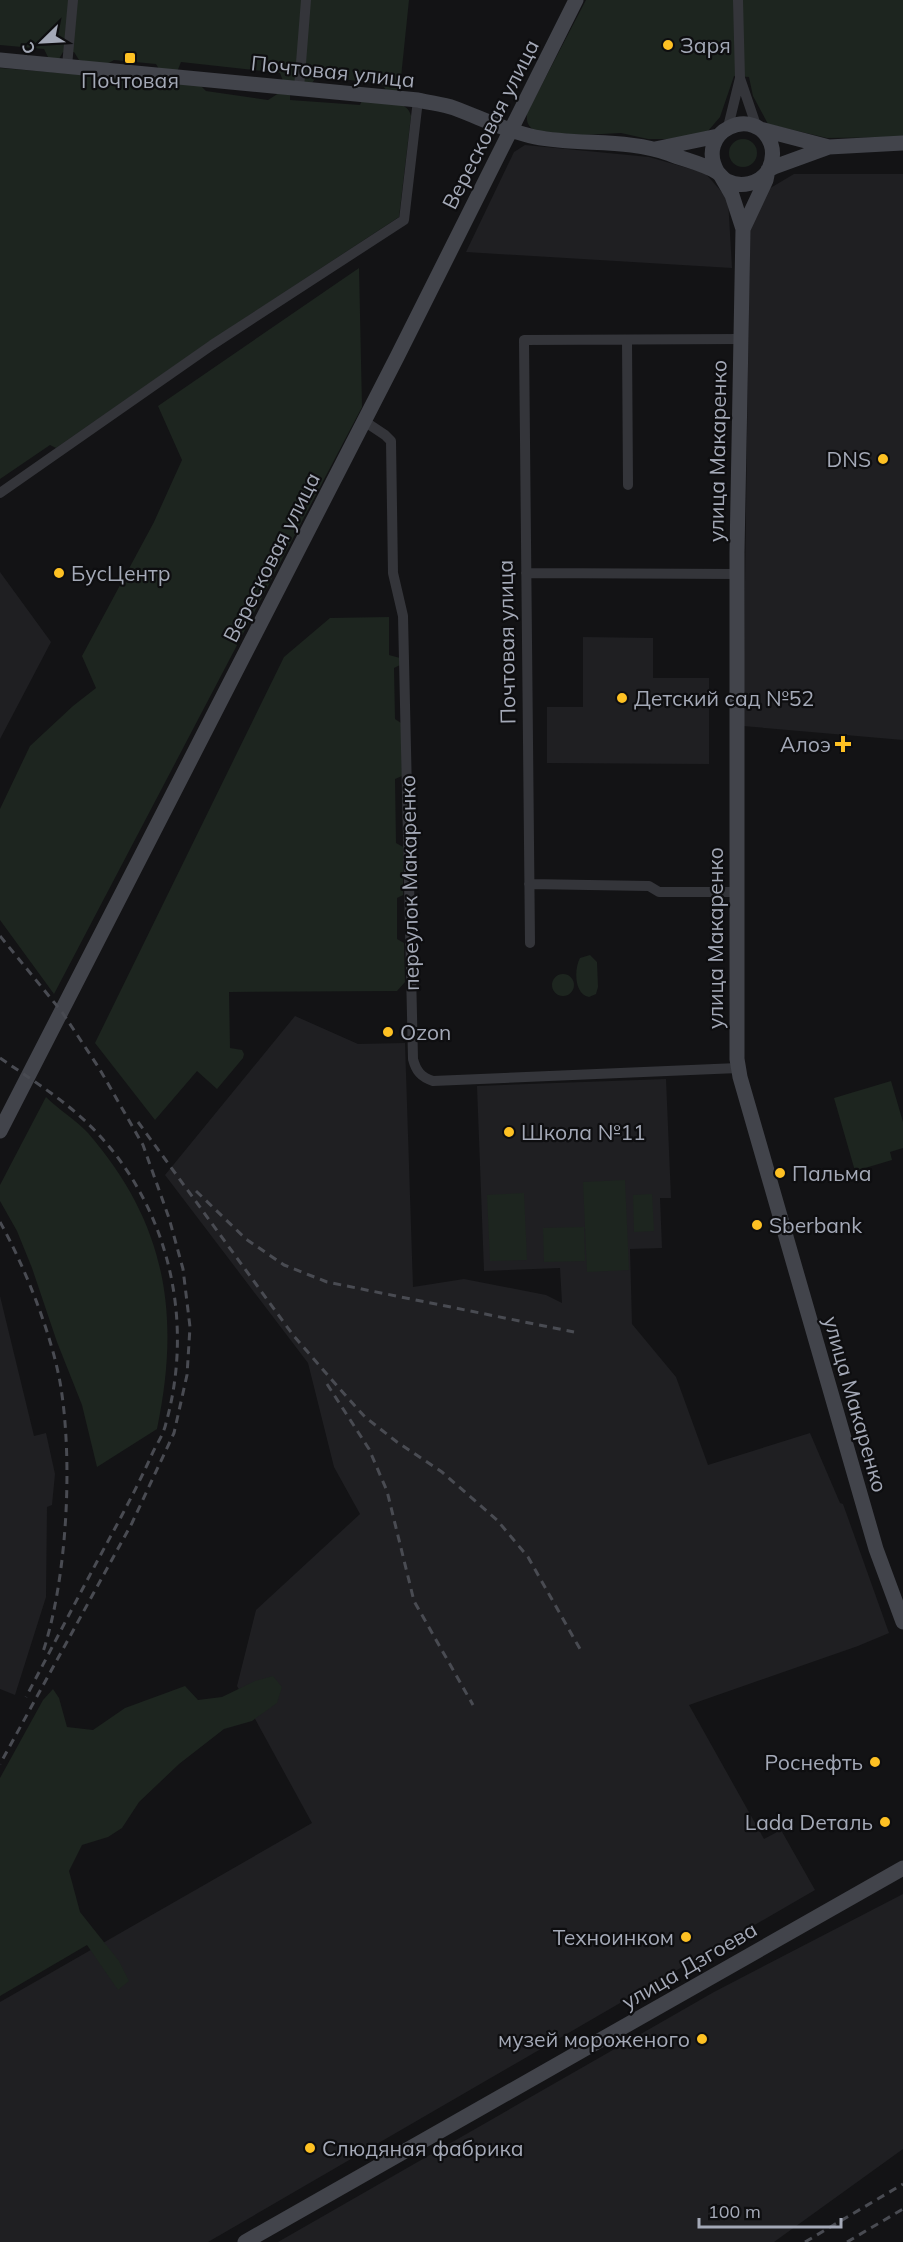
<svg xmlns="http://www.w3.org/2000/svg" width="903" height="2242" font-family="Mulish,sans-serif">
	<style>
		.built { fill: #1f1f22 }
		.green { fill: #1d251f }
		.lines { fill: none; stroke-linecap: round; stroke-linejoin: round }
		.street { stroke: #34353a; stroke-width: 10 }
		.secondary { stroke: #42444b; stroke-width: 15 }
		.rail { stroke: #494b52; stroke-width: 3; stroke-dasharray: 8 6; stroke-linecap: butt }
		.poi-dot { fill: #fec123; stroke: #0e0e10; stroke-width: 2 }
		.labels { text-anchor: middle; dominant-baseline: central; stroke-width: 4.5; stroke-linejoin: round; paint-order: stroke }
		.poi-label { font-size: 21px; fill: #a4a9b7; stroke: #0e0e10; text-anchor: start }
		.street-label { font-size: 21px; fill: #a4a9b7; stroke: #0e0e10 }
	</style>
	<rect width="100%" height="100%" fill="#131315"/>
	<!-- built -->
	<path class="built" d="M525,145L649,157L705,173L728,199L732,268L466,252L514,152Z
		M794,174H903V740L743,726L750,220L767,190Z
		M0,572L51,642L0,739Z
		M583,637L653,638V678H709V764L547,763V707H583Z
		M295,1016L358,1044L405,1043L413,1287L464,1279L546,1295L562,1303L560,1268L484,1271L477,1086L666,1079L671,1198H660L662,1248L630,1249L632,1324L676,1377L708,1465L810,1433L840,1503L843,1504L889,1633L858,1646L689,1705L764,1839L781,1830L815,1890L208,2242H0V2002L312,1823L237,1686L256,1610L360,1514L334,1467L308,1363L165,1175Z
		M0,1296L34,1436L46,1433L55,1474L52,1505L47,1507L46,1597L15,1695L0,1689Z
		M903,1894V2149L774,2242H278L714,1992Z"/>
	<!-- green -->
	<path class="green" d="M0,0H409L400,87L396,92H387L382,84L317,76L312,83L283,81L280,73L181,62L177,72L159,69L156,64L114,60L105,65L79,60L74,52H63L59,59H49L44,49L0,45Z
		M586,0H903V137L827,138L768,124L753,96L749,77L734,76L720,117L708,131L681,139H648L621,133L583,135L539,132C529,128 526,124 527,113Z
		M0,68L199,84L206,91L268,100L279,93L290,94V100L360,105L362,100C377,102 408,98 411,116L399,217L210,341L56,448L50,445L0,479Z
		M729 153a14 14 0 1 1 28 0a14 14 0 1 1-28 0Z
		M359,268L362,407L54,994L0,920V809L30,746L73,706L96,688L82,656L154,522L182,460L158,406Z
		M389,617V655L400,658V665L394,668L395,719L401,723L402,776L395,779L396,843L403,847V895L397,898V939L404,943L405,982L397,991L229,992L230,1048L242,1050L244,1054L243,1058L217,1089L197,1071L155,1120L95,1043L284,657L330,618Z
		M590,955L597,962L598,987L596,994L589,997C574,994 574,969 580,958Z
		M552 985a11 11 0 1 1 22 0a11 11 0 1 1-22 0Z
		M891,1081L903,1122V1148L890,1152L892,1160L855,1171L834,1098Z
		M46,1097C59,1110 76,1120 88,1133C166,1223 181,1314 157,1429L97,1467L82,1405L57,1342L32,1268L17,1231L0,1201V1185Z
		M625,1180L629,1270L587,1272L583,1182Z
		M524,1193L527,1260L490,1261L487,1195Z
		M652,1194L654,1231L634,1232L633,1195Z
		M584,1227L585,1261L544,1262L543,1228Z
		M273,1676L282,1687L277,1703L252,1721L224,1729L179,1764L139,1802L122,1828L108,1837L82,1845L69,1871L80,1912L119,1961L129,1981L118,1990L87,1945L0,1996V1778L43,1700L53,1689L59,1698L67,1727L93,1730L125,1708L185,1686L198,1700L222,1697L255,1681Z"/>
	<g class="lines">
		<!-- street -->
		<path class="street" d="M738,0L740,78L757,128
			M67,66L73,0
			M299,88L306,0
			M728,127L740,78
			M627,340L628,485
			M364,421L385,435L391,441L393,573L403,616L413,1059C416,1071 421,1077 433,1081L738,1068
			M0,493L212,345L404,220L418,100
			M526,573L737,574
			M529,884L649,886L659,892H736
			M530,943L524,340L740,339"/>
		<!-- secondary -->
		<path class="secondary" d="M0,60L418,100C430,103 443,104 454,108C481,118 506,131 535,137C580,146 627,138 670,154C685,160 704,164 717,172C721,175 723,179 727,181C741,188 759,184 768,171C772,163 774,153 771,144C756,103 693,131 718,173
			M760,129L829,147
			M903,143L829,147L774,167L768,170L766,180L743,229L737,552V1059L740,1077L876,1549L903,1622
			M655,149L718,136
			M721,176L732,195L743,229
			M0,1131L397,357L576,0
			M245,2242L903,1868"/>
		<!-- rail -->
		<path class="rail" d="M0,936L62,1012L99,1068L143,1145L169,1218L183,1269L190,1327L187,1375L174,1433L132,1523L0,1764
			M0,1058C35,1082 71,1104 100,1136C170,1213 194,1323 166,1423C164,1433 158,1442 153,1452C141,1479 127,1506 113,1532C83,1587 55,1642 26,1697
			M138,1122L293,1335L338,1387L365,1417L397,1442L442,1472L497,1520L528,1557L580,1649
			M196,1191L246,1239L284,1265L327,1282L574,1332
			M0,1222C25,1267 53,1337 61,1388C73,1465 67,1581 42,1655
			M327,1384L369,1449L387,1491L414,1601L473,1705
			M805,2242L903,2184
			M847,2242L903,2209"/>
	</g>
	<!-- markers -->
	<g class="poi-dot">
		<circle cx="668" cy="45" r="6"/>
		<rect x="124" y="52" width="12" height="12" rx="3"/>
		<circle cx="883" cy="459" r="6"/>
		<circle cx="59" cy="573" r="6"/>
		<circle cx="622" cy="698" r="6"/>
		<path d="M840 735h6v6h6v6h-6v6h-6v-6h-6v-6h6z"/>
		<circle cx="388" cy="1032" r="6"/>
		<circle cx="509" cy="1132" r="6"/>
		<circle cx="780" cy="1173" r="6"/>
		<circle cx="757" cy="1225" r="6"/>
		<circle cx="875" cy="1762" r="6"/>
		<circle cx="885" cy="1822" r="6"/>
		<circle cx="686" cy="1937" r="6"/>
		<circle cx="702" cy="2039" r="6"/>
		<circle cx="310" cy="2148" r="6"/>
	</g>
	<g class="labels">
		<!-- poi labels -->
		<g class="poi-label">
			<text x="680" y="45">Заря</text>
			<text x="130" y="80" text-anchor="middle">Почтовая</text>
			<text x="871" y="459" text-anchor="end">DNS</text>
			<text x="71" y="573">БусЦентр</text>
			<text x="634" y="698">Детский сад №52</text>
			<text x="831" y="744" text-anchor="end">Алоэ</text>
			<text x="400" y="1032">Ozon</text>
			<text x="521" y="1132">Школа №11</text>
			<text x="792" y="1173">Пальма</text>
			<text x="769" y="1225">Sberbank</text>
			<text x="863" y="1762" text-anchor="end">Роснефть</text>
			<text x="873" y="1822" text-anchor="end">Lada Dеталь</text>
			<text x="674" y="1937" text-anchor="end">Техноинком</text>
			<text x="690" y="2039" text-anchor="end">музей мороженого</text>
			<text x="322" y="2148">Слюдяная фабрика</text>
		</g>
		<!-- street labels -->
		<g class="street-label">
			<text transform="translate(333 71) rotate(6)">Почтовая улица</text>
			<text transform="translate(490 124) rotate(-63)">Вересковая улица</text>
			<text transform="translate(717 451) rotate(-89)">улица Макаренко</text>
			<text transform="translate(271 557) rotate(-63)">Вересковая улица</text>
			<text transform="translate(506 642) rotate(-91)">Почтовая улица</text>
			<text transform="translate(409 883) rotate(-91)">переулок Макаренко</text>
			<text transform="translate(715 938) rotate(-90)">улица Макаренко</text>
			<text transform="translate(856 1404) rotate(74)">улица Макаренко</text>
			<text transform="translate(689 1965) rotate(-30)">улица Дзгоева</text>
		</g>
	</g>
	<!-- north arrow -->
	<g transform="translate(42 42) rotate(246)" stroke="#0e0e10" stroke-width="4.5" paint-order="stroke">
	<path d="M0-4.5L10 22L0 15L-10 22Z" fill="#a4a9b7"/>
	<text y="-9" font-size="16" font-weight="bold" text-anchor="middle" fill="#a4a9b7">С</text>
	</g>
	<!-- scale -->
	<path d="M699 2218v9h142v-9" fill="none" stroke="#a4a9b7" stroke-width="3"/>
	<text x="708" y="2218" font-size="18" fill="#a4a9b7" stroke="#0e0e10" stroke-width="4.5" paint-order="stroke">100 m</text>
</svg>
